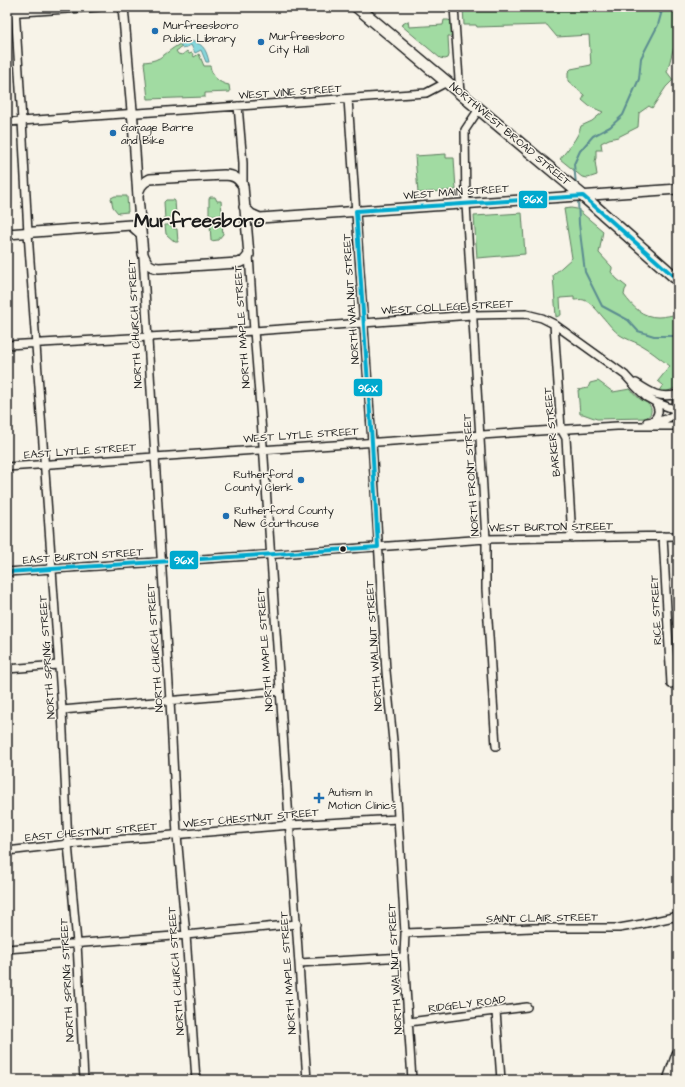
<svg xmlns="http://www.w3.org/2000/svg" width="685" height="1087" font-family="'Architects Daughter',sans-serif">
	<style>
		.green { fill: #a1dba2; stroke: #5e7c5f }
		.water { fill: #86d8dd; stroke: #5c8d90 }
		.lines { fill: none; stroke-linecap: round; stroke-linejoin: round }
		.stream { stroke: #5c8d90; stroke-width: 2 }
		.street-casing { stroke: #1c1c1c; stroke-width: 10 }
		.secondary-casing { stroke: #1c1c1c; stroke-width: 12 }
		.primary-casing { stroke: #1c1c1c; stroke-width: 14 }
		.street { stroke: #f7f3e8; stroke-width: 7 }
		.secondary { stroke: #f7f3e8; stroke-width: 9 }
		.primary { stroke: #f7f3e8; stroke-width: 11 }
		.bus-1-casing { stroke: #f7f3e8; stroke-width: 7 }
		.bus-1 { stroke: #00a9ce; stroke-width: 4 }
		.poi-dot { fill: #1f6fb2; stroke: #f7f3e8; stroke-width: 1.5 }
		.bus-dot { fill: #1c1c1c; stroke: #f7f3e8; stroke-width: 1.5 }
		.labels { text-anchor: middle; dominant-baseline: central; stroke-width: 3; stroke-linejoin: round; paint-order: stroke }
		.poi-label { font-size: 11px; fill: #1c1c1c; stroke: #f7f3e8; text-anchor: start }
		.street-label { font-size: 11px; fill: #1c1c1c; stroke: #f7f3e8 }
		.town-label { font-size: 19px; font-weight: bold; fill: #1c1c1c; stroke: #f7f3e8 }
		.line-badge { stroke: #f7f3e8; stroke-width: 1.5 }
		.badge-label { font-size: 11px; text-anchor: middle; font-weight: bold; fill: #fff }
	</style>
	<rect width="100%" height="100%" fill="#f7f3e8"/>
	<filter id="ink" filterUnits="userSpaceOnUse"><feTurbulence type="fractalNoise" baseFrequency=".025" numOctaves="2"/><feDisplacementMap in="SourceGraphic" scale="8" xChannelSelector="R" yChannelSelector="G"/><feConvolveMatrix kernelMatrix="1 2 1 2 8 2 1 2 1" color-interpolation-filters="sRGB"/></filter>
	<g filter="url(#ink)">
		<!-- green -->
		<path class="green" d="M463,7H678V42L673,50L667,72L673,80L666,87L652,108L649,106L639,113L638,127L618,137L609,139L601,143L602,150H596V158L595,161L597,175L588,178L582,177L560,159C568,149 578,138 581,126L592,121L603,112L589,106L582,100L584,97V95L568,81V72L571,69L591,65L589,35L557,37L547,25L477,27L476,25H464Z
			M444,20H448L451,21L452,36H448L449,55L448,58L445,59L440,58L401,25L408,21L409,27L443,25Z
			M180,44L182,47L176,51L178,54L182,55L187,51L189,54L192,53L194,57L199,54L204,66H210C212,76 218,83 229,85L230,92L205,93V97L148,99L144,62C162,61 165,52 180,44Z
			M446,154V158H454L456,190L418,193L415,156Z
			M115,196H127L128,212L118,213L113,207L111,198Z
			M210,197H215L217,201H221L222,213C218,219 215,215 209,214V199Z
			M166,200H174L175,201L176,214L172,215L169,220H165L164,202Z
			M571,208L577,209L603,231L599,253L612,267V269L611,272L617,279L627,287L625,290L624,295C633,307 642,317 658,317C665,317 672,315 678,314V387L668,391L658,392L663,385L658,381L670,366C660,359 650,350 639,344C633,341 626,339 620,335C608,327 596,304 584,300C581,299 577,300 574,300V297L560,298L561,315L556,317L553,275L572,258L564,209Z
			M522,213L525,254L477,258L474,216Z
			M216,221H220L222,224L223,234L218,240L211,241L210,225Z
			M165,225H170L173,228L177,229L178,242H175L166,234Z
			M598,381L613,392L630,389C633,392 636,396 640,399C642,401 646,402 648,404C653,408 652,415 646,418L597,419L583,414H580L578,390L588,388L590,383Z"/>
		<!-- water -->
		<path class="water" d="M187,41C202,42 206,48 209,62H206L201,50L195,53L191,45L183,49L180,44Z"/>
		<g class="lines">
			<!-- stream -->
			<path class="stream" d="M656,7L661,14
				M576,185L574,164L580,151L593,136L610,127L623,115L639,79L641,58L658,25L663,7
				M578,198L579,224L585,272L602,306L628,320L638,331L654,336H678"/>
			<!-- street casing -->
			<g class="street-casing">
				<path id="street" d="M15,7L22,121L28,233L62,710L68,844L77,943L84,1080
					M454,7L460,94
					M7,13L98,7
					M348,99L372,442L386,671L394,751L405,933L404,957L412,1080
					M238,106L243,163V186
					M479,109L465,130L466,204L486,539V589L496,746
					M7,122L426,93L447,82
					M249,255L254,331L264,458L307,1080
					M143,256L155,457L170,701L177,835L186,935L196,1080
					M554,324L561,429L566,438L572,538
					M7,345L254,331L472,315L526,314L542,318L554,324L625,375L635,386L646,397L655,402L676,410
					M636,383C651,393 660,399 678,394
					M678,413L676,404L678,396
					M652,421C659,416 660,409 655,402
					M647,422C660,420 666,422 677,412
					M7,467L569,429L617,426H672L678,425
					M663,536L671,684
					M7,572L278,554L486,539L678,536
					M7,669L58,665
					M62,710L280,691
					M7,851L68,844L290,825L398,819
					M405,933L532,928H619L642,924L678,916
					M7,949L186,935L297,924
					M299,963L404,957
					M496,1011L501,1080
					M409,1022L527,1007"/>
			</g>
			<!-- secondary casing -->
			<g class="secondary-casing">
				<path id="secondary" d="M123,7L133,122L138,197L143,254C147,264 149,267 159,268L238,263L244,261L249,255L243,186C238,178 234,175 224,175L150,179C142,183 138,188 138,197
					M244,207L251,214L260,218L678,189
					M7,234L131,225L141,234"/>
			</g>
			<!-- primary casing -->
			<g class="primary-casing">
				<path id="primary" d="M357,7L583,196L678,280
					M669,1080L678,1054"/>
			</g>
			<!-- street -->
			<use href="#street" class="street"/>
			<!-- secondary -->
			<use href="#secondary" class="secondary"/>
			<!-- primary -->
			<use href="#primary" class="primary"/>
			<!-- bus-1 casing -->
			<g class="bus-1-casing">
				<path id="bus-1" d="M7,572L378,547L372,442L356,211L583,196L678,280"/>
			</g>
			<!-- bus-1 -->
			<use href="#bus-1" class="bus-1"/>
		</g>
	</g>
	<!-- markers -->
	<g class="poi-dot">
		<circle cx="155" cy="31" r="4"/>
		<circle cx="261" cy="42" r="4"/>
		<circle cx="113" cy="133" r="4"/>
		<circle cx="301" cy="480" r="4"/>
		<circle cx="226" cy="516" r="4"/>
		<path d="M317 792h4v4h4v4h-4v4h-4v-4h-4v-4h4z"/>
	</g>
	<circle class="bus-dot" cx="343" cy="549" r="3.5"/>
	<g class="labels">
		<!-- poi labels -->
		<g class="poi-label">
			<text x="163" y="25">Murfreesboro<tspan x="163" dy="13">Public Library</tspan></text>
			<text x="269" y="36">Murfreesboro<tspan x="269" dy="13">City Hall</tspan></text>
			<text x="121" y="127">Garage Barre<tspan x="121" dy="13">and Bike</tspan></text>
			<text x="293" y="474" text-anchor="end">Rutherford<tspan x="293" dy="13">County Clerk</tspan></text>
			<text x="234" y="510">Rutherford County<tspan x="234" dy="13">New Courthouse</tspan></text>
			<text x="328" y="792">Autism In<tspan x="328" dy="13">Motion Clinics</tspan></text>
		</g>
		<!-- street labels -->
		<g class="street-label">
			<text transform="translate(290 92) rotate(-4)">WEST VINE STREET</text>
			<text transform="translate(510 134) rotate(40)">NORTHWEST BROAD STREET</text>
			<text transform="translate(456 192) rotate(-4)">WEST MAIN STREET</text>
			<text transform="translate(351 299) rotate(-94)">NORTH WALNUT STREET</text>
			<text transform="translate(447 307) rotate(-3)">WEST COLLEGE STREET</text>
			<text transform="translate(135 324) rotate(-93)">NORTH CHURCH STREET</text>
			<text transform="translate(242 327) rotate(-94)">NORTH MAPLE STREET</text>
			<text transform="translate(552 432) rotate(-96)">BARKER STREET</text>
			<text transform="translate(301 435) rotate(-4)">WEST LYTLE STREET</text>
			<text transform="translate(80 451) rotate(-4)">EAST LYTLE STREET</text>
			<text transform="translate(471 475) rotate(-94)">NORTH FRONT STREET</text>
			<text transform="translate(551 527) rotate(-1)">WEST BURTON STREET</text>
			<text transform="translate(83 556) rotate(-4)">EAST BURTON STREET</text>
			<text transform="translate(656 610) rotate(-93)">RICE STREET</text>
			<text transform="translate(374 646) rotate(-94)">NORTH WALNUT STREET</text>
			<text transform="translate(155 648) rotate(-94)">NORTH CHURCH STREET</text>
			<text transform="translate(265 650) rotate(-94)">NORTH MAPLE STREET</text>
			<text transform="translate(47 657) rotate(-94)">NORTH SPRING STREET</text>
			<text transform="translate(251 818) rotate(-5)">WEST CHESTNUT STREET</text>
			<text transform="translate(91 832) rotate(-5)">EAST CHESTNUT STREET</text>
			<text transform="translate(542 918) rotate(-1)">SAINT CLAIR STREET</text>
			<text transform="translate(395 969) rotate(-93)">NORTH WALNUT STREET</text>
			<text transform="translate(176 971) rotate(-94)">NORTH CHURCH STREET</text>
			<text transform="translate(288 973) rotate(-94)">NORTH MAPLE STREET</text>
			<text transform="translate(67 980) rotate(-93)">NORTH SPRING STREET</text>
			<text transform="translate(467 1004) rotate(-7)">RIDGELY ROAD</text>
		</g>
		<!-- town labels -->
		<g class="town-label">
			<text x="199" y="221">Murfreesboro</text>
		</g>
	</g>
	<g class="line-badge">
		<rect x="518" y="190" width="30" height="19" rx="4" fill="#00a9ce"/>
		<rect x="353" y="378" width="30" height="19" rx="4" fill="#00a9ce"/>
		<rect x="169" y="550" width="30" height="20" rx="4" fill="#00a9ce"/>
	</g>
	<g class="badge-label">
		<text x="533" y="203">96X</text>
		<text x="368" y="392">96X</text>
		<text x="184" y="564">96X</text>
	</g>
	<!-- margin -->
	<rect width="685" height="1087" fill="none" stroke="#f7f3e8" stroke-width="24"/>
	<rect x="12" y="12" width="661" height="1063" fill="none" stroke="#1c1c1c" stroke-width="1.5" filter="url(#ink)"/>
</svg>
